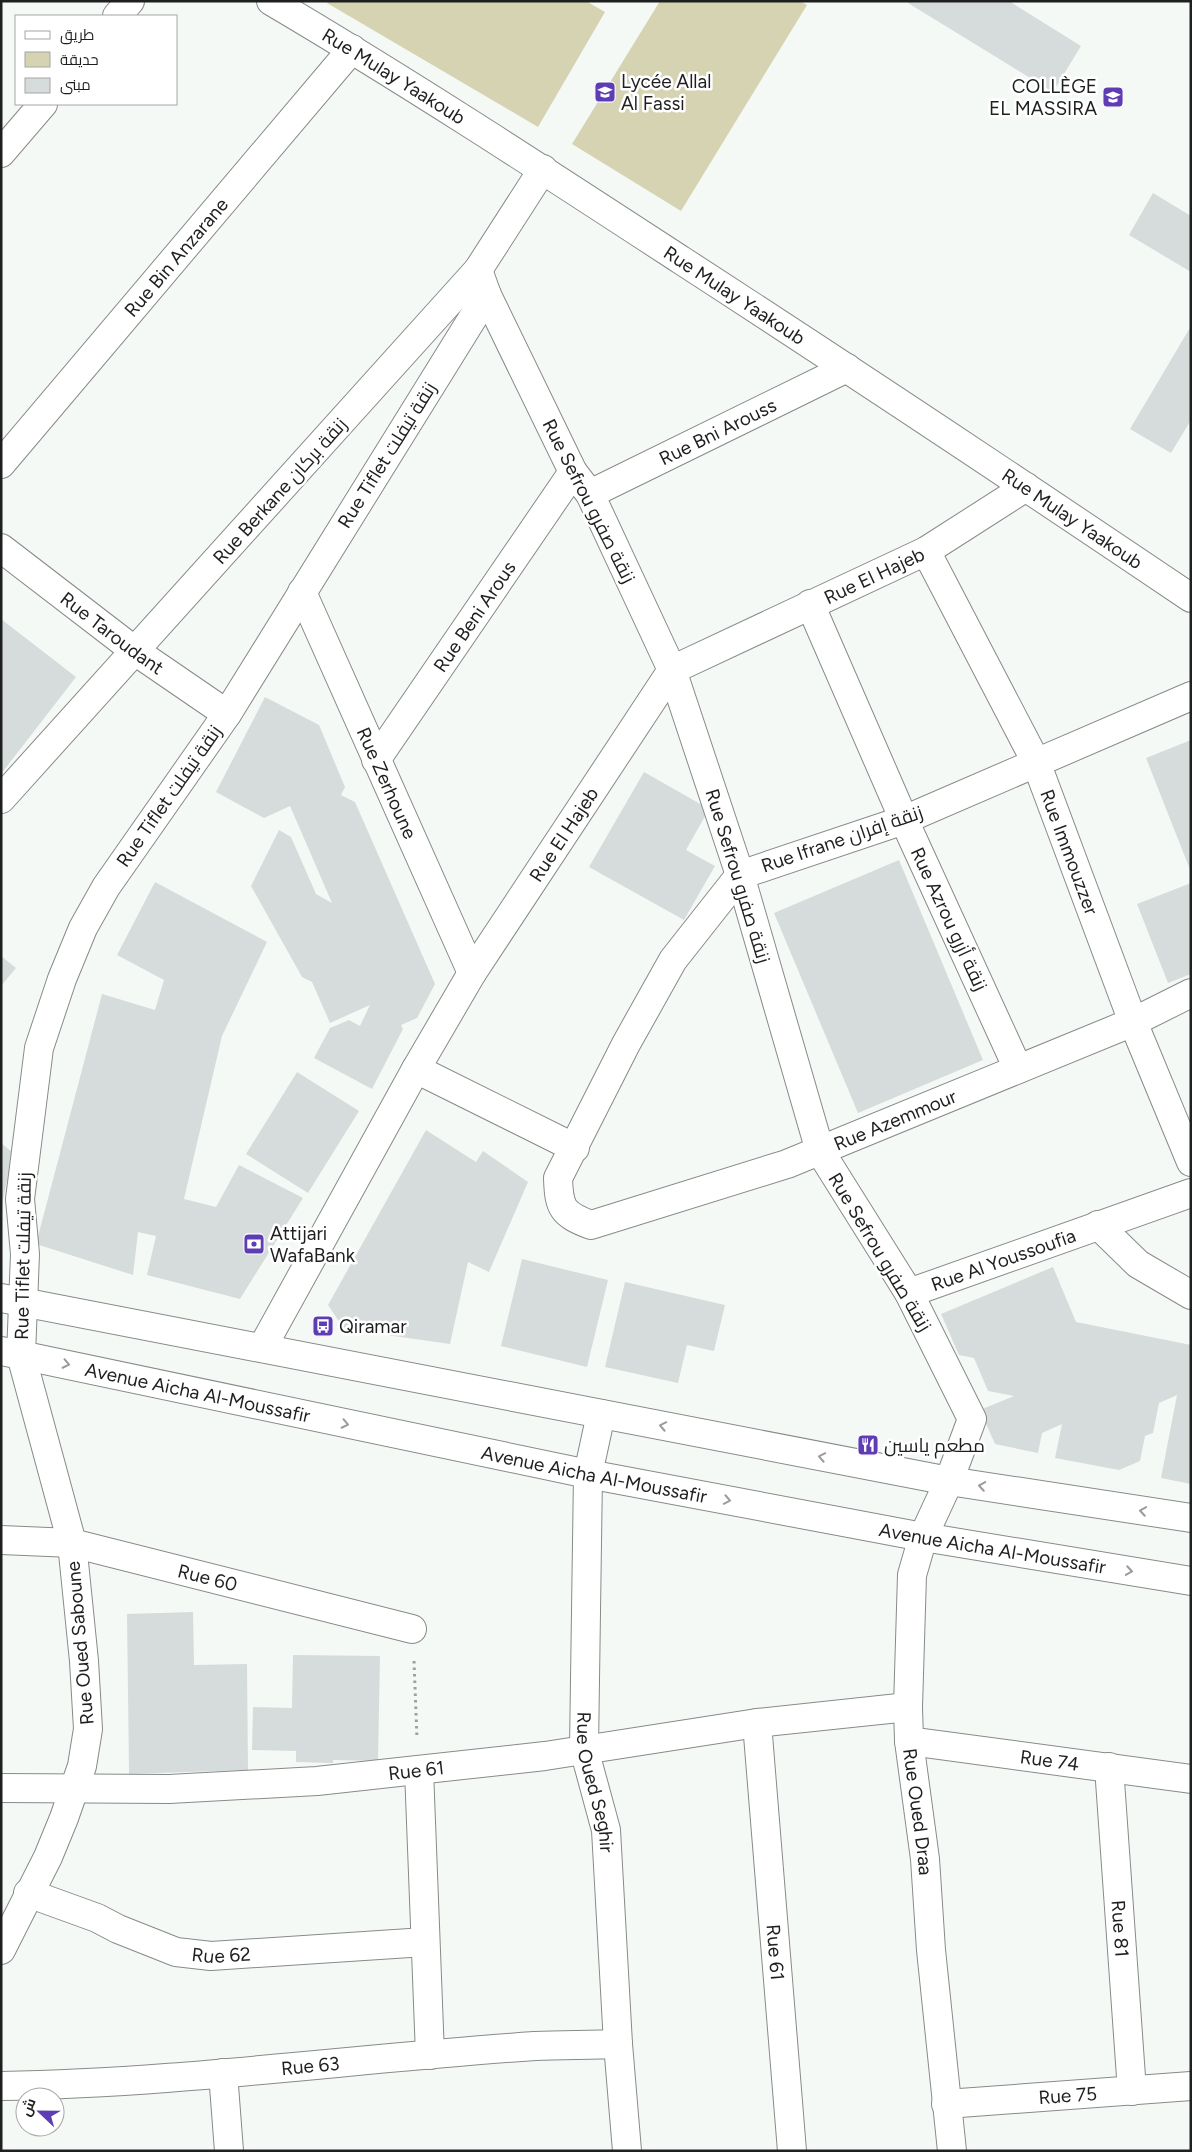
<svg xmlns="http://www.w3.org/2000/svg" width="1192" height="2152" font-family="Figtree,Cairo,sans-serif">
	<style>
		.green { fill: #d5d3b2 }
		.building { fill: #d6dcdb }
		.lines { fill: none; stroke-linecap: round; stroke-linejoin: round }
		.minor-casing { stroke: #878b88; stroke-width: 30 }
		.secondary-casing { stroke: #878b88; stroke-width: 30 }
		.path { stroke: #9da09e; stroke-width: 3; stroke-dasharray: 2.5 4; stroke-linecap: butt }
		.minor { stroke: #fff; stroke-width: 28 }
		.secondary { stroke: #fff; stroke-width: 28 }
		.oneway { stroke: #9a9b9a }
		.labels { text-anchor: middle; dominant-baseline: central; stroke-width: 5; stroke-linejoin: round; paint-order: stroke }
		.street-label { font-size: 19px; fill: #1e201f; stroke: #fff }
		.poi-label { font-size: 19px; fill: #1e201f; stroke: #fff; text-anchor: start }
	</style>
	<rect width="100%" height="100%" fill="#f5f9f6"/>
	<!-- green -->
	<path class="green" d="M329,1H586L605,12L538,127L327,3Z
		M660,1H800L807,5L681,211L572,144Z"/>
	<!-- building -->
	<path class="building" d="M910,1H1009L1081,46L1053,92L908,3Z
		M1153,193L1191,216V272L1129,235Z
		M1191,326V420L1171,453L1130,429Z
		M1,619L76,677L1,774Z
		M265,697L319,725L345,787L341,795L355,802L435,984L417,1018L401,1025L403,1029L372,1089L314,1058L330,1028L349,1020L360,1026L370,1005L330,1023L312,982L302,977L251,886L279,830L291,837L316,894L332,903L290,806L264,818L216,792Z
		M1191,740V872L1146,758Z
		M644,772L709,809L686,850L715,866L684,920L589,867Z
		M899,860L983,1060L858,1113L774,913Z
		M155,882L267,942L222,1036L184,1199L216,1207L239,1165L303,1198L240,1299L147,1275L156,1236L138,1232L133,1275L36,1244L102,994L155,1010L164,980L117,955Z
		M1191,883V974L1168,983L1137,904Z
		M1,956L16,968L1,986Z
		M297,1072L359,1111L308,1193L246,1154Z
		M426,1130L476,1162L483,1151L528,1182L489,1272L468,1262L450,1344L344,1329L328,1305Z
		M1,1143L13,1153L2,1204H1Z
		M522,1259L608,1280L587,1367L501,1346Z
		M1053,1267L1076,1322L1191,1345V1484L1161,1478L1177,1395L1159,1403L1153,1433L1145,1436L1140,1461L1119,1470L1055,1458L1062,1424L1042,1433L1038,1453L995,1444L980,1410L1014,1396L988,1391L974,1358L959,1355L941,1314Z
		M625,1282L725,1305L714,1351L687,1345L678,1383L605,1367Z
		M193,1612L194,1665L247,1664L248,1770L129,1774L127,1614Z
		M293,1655L380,1656L378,1761L333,1760V1763L296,1762V1751L252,1750L253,1707L292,1708Z"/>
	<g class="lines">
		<!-- minor casing -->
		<g class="minor-casing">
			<g id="minor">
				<path id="s1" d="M271,1C410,83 546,172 681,260C852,371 1022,484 1191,598"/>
				<path d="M117,16L130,1"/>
				<path d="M1,153L43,104"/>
				<path id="s2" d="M478,270L487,295L573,472L590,494L672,670L740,875L820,1151L909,1293L972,1419L949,1481L923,1537L912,1575L908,1707L909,1741L925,1859L931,1950L952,2151"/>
				<path id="s3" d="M1,464L352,49"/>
				<path id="s4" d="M590,494L847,368"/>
				<path id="s5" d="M1,548L135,651L227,714"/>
				<path id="s6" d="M926,551L1036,762L1133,1022L1191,1162"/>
				<path id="s7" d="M302,592L472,973"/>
				<path d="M810,604L904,820L1018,1069"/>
				<path id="s8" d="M1191,696L904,820L740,875L673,960L626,1044L558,1178C559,1208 562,1214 591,1225L787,1164L1133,1022L1191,993"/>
				<path id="s9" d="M376,760L573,472"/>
				<path d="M1,799L478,270L543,169"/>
				<path d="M416,1069L575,1148"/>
				<path d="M1098,1225L1138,1264L1191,1295"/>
				<path id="s10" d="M909,1293L1191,1193"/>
				<path id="s11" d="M262,1348L416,1069L472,973L672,670L926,551L1026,487"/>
				<path id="s12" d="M601,1414L588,1474L584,1749L606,1830L618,2044L627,2151"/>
				<path id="s13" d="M1,1540L72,1543L412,1629"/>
				<path id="s14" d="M757,1723L792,2151"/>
				<path id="s15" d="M909,1741L1191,1779"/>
				<path id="s16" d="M1109,1767L1132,2091"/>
				<path d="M419,1770L430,2055"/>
				<path id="s17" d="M1,1788L169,1789L317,1781L545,1756L757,1723L908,1707"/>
				<path id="s18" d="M28,1893L97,1918L118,1929L176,1952L211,1956L425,1942"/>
				<path d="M1,1950L48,1857L64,1818L82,1766L88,1729L84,1661L72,1543L21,1355L25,1254L20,1199L39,1048L62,979L83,928L106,887L227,714L487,295"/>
				<path d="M223,2073L229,2151"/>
				<path id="s19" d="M1,2086C180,2083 357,2058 535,2046C562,2045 590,2045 618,2044"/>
				<path id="s20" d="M946,2104L1191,2086"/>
			</g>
		</g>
		<!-- secondary casing -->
		<g class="secondary-casing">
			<g id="secondary">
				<path d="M1,1298L949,1481L1191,1518"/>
				<path id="s21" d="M1,1351L588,1474L923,1537L1191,1581"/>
			</g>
		</g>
		<!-- path -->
		<path class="path" d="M414,1661L417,1739"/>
		<!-- minor -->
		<use href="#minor" class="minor"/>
		<!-- secondary -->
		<use href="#secondary" class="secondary"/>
	</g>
	<!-- one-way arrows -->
	<defs><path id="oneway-chevron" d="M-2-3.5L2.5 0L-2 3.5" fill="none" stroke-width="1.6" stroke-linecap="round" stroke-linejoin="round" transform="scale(1.25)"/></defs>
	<g class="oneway">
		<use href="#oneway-chevron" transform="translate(66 1364) rotate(12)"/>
		<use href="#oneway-chevron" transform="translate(345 1424) rotate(12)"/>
		<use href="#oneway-chevron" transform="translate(663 1426) rotate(-169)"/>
		<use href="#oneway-chevron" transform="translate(822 1457) rotate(-169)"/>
		<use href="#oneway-chevron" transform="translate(982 1486) rotate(-171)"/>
		<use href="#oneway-chevron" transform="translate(727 1500) rotate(11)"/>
		<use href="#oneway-chevron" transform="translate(1143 1511) rotate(-171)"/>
		<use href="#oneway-chevron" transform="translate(1129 1571) rotate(9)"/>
	</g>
	<!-- icons -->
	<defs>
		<g id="school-square" transform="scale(1.125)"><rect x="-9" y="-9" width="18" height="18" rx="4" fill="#5e3cb4" stroke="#fff"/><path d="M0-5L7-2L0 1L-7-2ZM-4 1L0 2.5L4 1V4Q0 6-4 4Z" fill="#fff"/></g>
		<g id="bank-square" transform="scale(1.125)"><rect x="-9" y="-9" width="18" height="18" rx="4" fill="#5e3cb4" stroke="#fff"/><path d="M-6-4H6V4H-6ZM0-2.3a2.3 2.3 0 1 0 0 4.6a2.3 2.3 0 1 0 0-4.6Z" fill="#fff"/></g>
		<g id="bus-square" transform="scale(1.125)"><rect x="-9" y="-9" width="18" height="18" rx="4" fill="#5e3cb4" stroke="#fff"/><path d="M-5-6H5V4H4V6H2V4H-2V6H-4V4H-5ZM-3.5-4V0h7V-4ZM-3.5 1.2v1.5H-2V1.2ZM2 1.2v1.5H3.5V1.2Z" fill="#fff"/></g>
		<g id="restaurant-square" transform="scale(1.125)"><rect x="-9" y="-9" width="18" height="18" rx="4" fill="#5e3cb4" stroke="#fff"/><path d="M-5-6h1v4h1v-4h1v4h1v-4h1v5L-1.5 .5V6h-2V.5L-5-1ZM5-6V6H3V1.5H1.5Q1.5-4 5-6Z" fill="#fff"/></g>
	</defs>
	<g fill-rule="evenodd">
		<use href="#school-square" x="605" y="92"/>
		<use href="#school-square" x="1113" y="97"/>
		<use href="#bank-square" x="254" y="1244"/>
		<use href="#bus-square" x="323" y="1326"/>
		<use href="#restaurant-square" x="868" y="1445"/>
	</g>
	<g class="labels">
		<!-- street labels -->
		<g class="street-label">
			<text stroke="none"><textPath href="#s1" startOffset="144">Rue Mulay Yaakoub</textPath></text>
			<text stroke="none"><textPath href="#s3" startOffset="271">Rue Bin Anzarane</textPath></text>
			<text stroke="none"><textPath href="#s1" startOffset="549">Rue Mulay Yaakoub</textPath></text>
			<text stroke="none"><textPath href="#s4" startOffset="142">Rue Bni Arouss</textPath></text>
			<text transform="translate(387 455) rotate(-58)">Rue Tiflet زنقة تيفلت</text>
			<text transform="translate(280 491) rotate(-48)">Rue Berkane زنقة بركان</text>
			<text transform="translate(589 501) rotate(63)">Rue Sefrou زنقة صفرو</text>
			<text stroke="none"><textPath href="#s1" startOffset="954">Rue Mulay Yaakoub</textPath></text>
			<text stroke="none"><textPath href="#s11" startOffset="1016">Rue El Hajeb</textPath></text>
			<text stroke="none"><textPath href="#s9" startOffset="174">Rue Beni Arous</textPath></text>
			<text stroke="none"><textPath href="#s5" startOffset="140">Rue Taroudant</textPath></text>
			<text stroke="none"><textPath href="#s7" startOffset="209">Rue Zerhoune</textPath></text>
			<text transform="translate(169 796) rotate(-55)">Rue Tiflet زنقة تيفلت</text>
			<text stroke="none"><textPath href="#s11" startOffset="596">Rue El Hajeb</textPath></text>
			<text transform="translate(842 839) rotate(-19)">Rue Ifrane زنقة إفران</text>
			<text stroke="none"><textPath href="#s6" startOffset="334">Rue Immouzzer</textPath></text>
			<text transform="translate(738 876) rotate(73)">Rue Sefrou زنقة صفرو</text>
			<text transform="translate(949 919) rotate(65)">Rue Azrou زنقة أزرو</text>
			<text stroke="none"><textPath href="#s8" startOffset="1226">Rue Azemmour</textPath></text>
			<text transform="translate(880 1252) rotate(59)">Rue Sefrou زنقة صفرو</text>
			<text transform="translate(23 1256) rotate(-89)">Rue Tiflet زنقة تيفلت</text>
			<text stroke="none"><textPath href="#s10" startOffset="100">Rue Al Youssoufia</textPath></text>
			<text stroke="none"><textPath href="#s21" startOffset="201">Avenue Aicha Al-Moussafir</textPath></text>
			<text stroke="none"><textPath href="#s21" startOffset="606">Avenue Aicha Al-Moussafir</textPath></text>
			<text stroke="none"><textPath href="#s21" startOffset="1011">Avenue Aicha Al-Moussafir</textPath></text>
			<text stroke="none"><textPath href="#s13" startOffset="211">Rue 60</textPath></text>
			<text transform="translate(80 1643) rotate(-95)">Rue Oued Saboune</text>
			<text stroke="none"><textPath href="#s15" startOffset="142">Rue 74</textPath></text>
			<text stroke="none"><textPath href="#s17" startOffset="416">Rue 61</textPath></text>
			<text stroke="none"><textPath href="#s12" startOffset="371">Rue Oued Seghir</textPath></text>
			<text stroke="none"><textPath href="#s2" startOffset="1662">Rue Oued Draa</textPath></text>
			<text stroke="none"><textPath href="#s16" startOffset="162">Rue 81</textPath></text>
			<text stroke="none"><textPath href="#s14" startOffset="230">Rue 61</textPath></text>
			<text stroke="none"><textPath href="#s18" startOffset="205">Rue 62</textPath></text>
			<text stroke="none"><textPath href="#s19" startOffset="310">Rue 63</textPath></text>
			<text stroke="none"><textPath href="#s20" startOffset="122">Rue 75</textPath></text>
		</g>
		<!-- poi labels -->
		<g class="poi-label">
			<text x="621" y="81">Lycée Allal<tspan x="621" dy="22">Al Fassi</tspan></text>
			<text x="1097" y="86" text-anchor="end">COLLÈGE<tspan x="1097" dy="22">EL MASSIRA</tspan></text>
			<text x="270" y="1233">Attijari<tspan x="270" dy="22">WafaBank</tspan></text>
			<text x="339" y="1326">Qiramar</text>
			<text x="884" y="1445">مطعم ياسين</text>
		</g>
	</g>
	<!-- border -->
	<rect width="1192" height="2152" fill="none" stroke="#1e201f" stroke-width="5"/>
	<!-- legend -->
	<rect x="15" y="15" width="162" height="90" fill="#ffffff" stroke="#a5a6a5"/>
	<rect x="25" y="31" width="25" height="8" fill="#ffffff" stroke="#a5a6a5"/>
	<text x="60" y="40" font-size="15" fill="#1e201f">طريق</text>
	<rect x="25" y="52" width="25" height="15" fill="#d5d3b2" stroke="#a5a6a5"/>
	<text x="60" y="65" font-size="15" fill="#1e201f">حديقة</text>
	<rect x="25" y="78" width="25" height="15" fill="#d6dcdb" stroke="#a5a6a5"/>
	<text x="60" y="90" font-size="15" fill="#1e201f">مبنى</text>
	<!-- north arrow -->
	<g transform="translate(40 2112) rotate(292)"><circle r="24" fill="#ffffff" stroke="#a5a6a5"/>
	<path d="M0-4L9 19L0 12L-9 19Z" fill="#5e3cb4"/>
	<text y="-8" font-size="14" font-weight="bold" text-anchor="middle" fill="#1e201f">ش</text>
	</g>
</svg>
